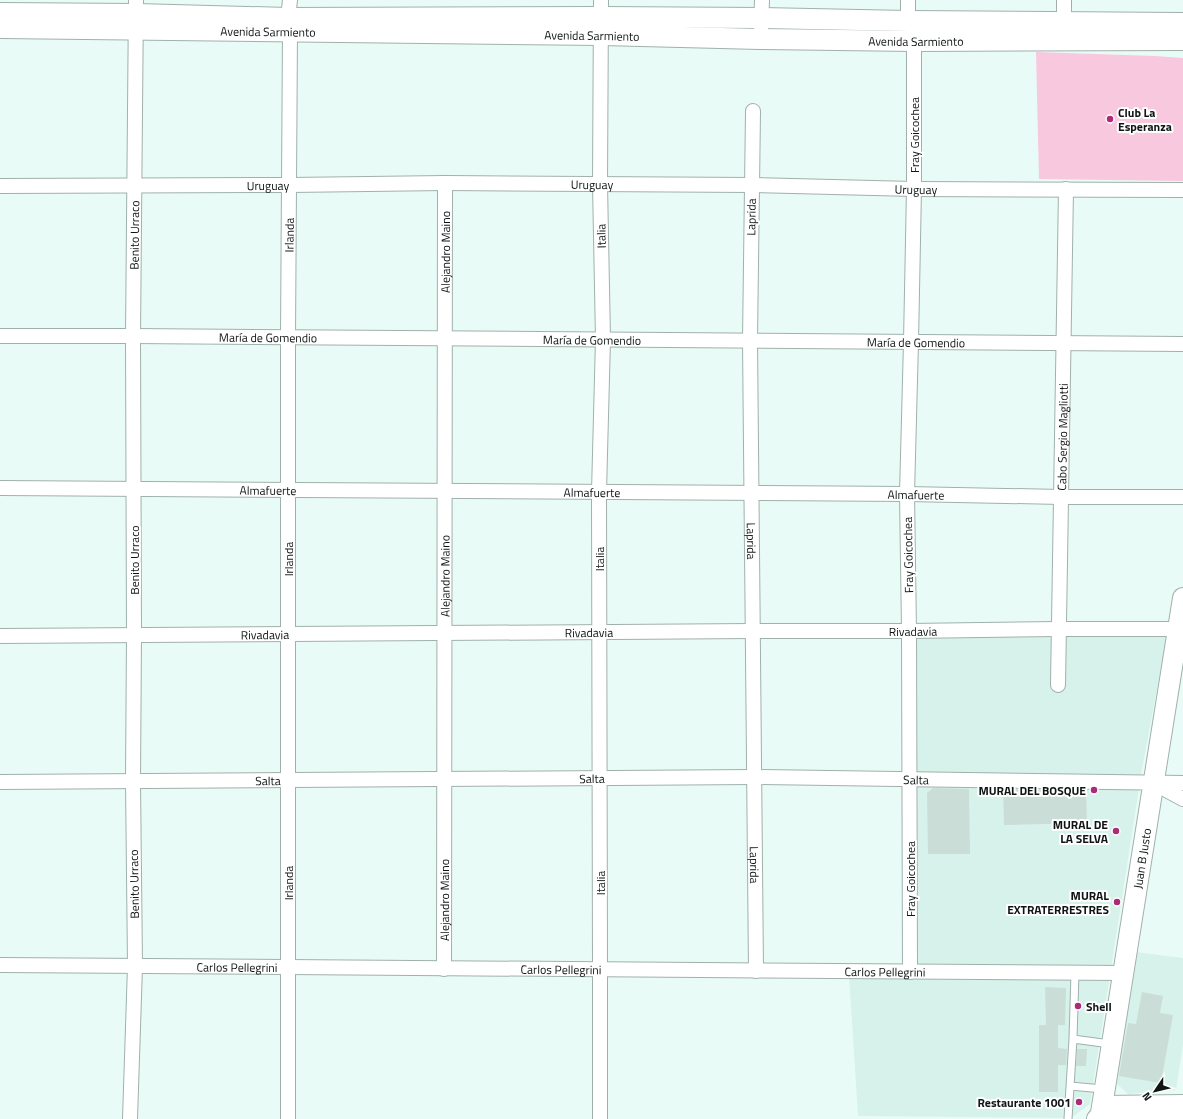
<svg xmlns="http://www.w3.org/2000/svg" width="1183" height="1119" font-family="'Titillium Web',sans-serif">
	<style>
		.built { fill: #d7f2ea }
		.green { fill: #f8c8de }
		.building { fill: #cbddd7 }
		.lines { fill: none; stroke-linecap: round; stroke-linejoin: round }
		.lane-casing { stroke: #a0b1ac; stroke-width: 9 }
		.street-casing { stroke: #a0b1ac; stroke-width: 16 }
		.secondary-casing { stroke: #a0b1ac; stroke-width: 22 }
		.lane { stroke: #fff; stroke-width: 7 }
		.street { stroke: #fff; stroke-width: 14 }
		.secondary { stroke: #fff; stroke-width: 20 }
		.poi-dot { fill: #ac2b77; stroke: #fff; stroke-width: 1.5 }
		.labels { text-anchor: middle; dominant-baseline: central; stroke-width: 4; stroke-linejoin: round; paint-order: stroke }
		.street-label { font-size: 12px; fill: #0f1514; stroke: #fff }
		.poi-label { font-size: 12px; font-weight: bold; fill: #0f1514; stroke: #fff; text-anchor: end }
	</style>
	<rect width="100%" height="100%" fill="#e9fbf6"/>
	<!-- built -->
	<path class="built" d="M913,635L1167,636L1142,769L1090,1104L1071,1118L858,1116L849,976L915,978Z
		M1135,952L1183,958V1044L1176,1090L1128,1094L1114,1081Z"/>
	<!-- green -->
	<path class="green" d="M1036,52L1155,56L1183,58V181L1039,179Z"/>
	<!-- building -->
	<path class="building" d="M933,788L969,789L970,854H928L927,793Z
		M1003,789L1086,790L1087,823L1004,825Z
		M1045,987L1066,988L1065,1025H1058V1048L1067,1049L1066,1065H1058V1092H1039V1025H1046Z
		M1142,992L1163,996L1160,1013L1173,1015L1161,1083L1119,1076L1128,1023L1136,1024Z
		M1077,1049H1087L1086,1066H1076Z"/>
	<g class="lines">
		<!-- lane casing -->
		<g class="lane-casing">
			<path id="lane" d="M1073,1039L1110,1044
				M1070,1086L1103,1089
				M1068,1119L1073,1039L1075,973"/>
		</g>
		<!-- street casing -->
		<g class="street-casing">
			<g id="street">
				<path d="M1064,0V22"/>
				<path d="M908,21V0"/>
				<path d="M761,28L762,0"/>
				<path id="s1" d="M753,111L750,340L756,971"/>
				<path id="s2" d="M0,186L290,185L445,183L752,185L914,189L1183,190"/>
				<path id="s3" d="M0,336H133L1183,344"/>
				<path id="s4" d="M0,488L907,494L1062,497H1183"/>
				<path id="s5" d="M0,636L753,631H909L1058,629H1178"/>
				<path id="s6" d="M1058,685L1066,189"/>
				<path id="s7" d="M0,782L754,777L1183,783"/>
				<path d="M1155,784L1183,799"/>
				<path id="s8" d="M0,965L1123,973"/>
				<path id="s9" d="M444,969L445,183"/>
				<path d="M910,972L909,631L907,494L911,342L914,189V41"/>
				<path d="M1103,1103L1183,1102"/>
				<path id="s10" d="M130,1119L135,966L133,782L134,634L133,336L136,0"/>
				<path id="s11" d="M288,1119V337L290,32L288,18L290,0"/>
				<path d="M600,1119V969L599,492L603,339L600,184L601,0"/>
			</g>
		</g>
		<!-- secondary casing -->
		<g class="secondary-casing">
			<g id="secondary">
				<path d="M0,13L137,14L288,18L601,17L761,18L908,21L1183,23"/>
				<path id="s12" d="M0,28L601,35L760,39L914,41L1183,40"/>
				<path d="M1097,1119L1100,1118L1183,1117"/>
				<path id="s13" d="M1100,1119L1183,598"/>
			</g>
		</g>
		<!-- lane -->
		<use href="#lane" class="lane"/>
		<!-- street -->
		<use href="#street" class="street"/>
		<!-- secondary -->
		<use href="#secondary" class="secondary"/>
	</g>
	<!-- markers -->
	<g class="poi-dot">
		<circle cx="1110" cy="119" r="4"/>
		<circle cx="1094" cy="790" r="4"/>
		<circle cx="1116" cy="831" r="4"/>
		<circle cx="1117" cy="902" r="4"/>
		<circle cx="1078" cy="1006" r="4"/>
		<circle cx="1079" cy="1102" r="4"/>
	</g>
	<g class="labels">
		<!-- street labels -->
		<g class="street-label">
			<text stroke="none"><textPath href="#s12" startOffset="268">Avenida Sarmiento</textPath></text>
			<text stroke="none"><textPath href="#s12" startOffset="592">Avenida Sarmiento</textPath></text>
			<text stroke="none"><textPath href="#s12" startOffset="916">Avenida Sarmiento</textPath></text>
			<text transform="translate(914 135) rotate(-90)">Fray Goicochea</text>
			<text stroke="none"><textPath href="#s2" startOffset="592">Uruguay</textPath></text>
			<text stroke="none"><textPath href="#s2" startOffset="268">Uruguay</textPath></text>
			<text stroke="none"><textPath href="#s2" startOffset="916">Uruguay</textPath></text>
			<text transform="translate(751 217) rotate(-89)">Laprida</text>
			<text stroke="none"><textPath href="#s11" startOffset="884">Irlanda</textPath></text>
			<text stroke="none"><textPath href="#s10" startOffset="884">Benito Urraco</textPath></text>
			<text transform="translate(601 236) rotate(-91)">Italia</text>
			<text stroke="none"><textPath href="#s9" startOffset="717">Alejandro Maino</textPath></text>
			<text stroke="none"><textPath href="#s3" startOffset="268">María de Gomendio</textPath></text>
			<text stroke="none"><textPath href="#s3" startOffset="592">María de Gomendio</textPath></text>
			<text stroke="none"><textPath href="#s3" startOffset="916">María de Gomendio</textPath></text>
			<text stroke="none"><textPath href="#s6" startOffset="248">Cabo Sergio Magliotti</textPath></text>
			<text stroke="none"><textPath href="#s4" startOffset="268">Almafuerte</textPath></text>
			<text stroke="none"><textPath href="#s4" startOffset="592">Almafuerte</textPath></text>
			<text stroke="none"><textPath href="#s4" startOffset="916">Almafuerte</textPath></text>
			<text stroke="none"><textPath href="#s1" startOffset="430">Laprida</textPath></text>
			<text transform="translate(908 555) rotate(-91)">Fray Goicochea</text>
			<text transform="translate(288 559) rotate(-90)">Irlanda</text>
			<text transform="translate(599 559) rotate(-90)">Italia</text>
			<text transform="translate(134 560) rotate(-90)">Benito Urraco</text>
			<text stroke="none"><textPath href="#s9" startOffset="393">Alejandro Maino</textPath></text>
			<text stroke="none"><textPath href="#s5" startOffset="913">Rivadavia</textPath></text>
			<text stroke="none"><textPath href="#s5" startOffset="589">Rivadavia</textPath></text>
			<text stroke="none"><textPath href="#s5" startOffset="265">Rivadavia</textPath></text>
			<text stroke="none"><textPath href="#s7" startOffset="592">Salta</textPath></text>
			<text stroke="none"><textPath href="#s7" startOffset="916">Salta</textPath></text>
			<text stroke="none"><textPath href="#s7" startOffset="268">Salta</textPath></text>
			<text stroke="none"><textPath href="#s13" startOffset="264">Juan B Justo</textPath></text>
			<text stroke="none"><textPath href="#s1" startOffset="754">Laprida</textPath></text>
			<text transform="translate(910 879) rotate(-90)">Fray Goicochea</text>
			<text transform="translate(288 883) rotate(-90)">Irlanda</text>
			<text transform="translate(600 883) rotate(-90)">Italia</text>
			<text transform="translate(134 884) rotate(-91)">Benito Urraco</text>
			<text stroke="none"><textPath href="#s9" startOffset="69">Alejandro Maino</textPath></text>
			<text stroke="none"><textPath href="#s8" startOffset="237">Carlos Pellegrini</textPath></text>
			<text stroke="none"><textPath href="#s8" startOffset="561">Carlos Pellegrini</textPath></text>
			<text stroke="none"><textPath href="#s8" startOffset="885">Carlos Pellegrini</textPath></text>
		</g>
		<!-- poi labels -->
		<g class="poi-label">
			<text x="1118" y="112" text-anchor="start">Club La<tspan x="1118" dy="14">Esperanza</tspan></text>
			<text x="1086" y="790">MURAL DEL BOSQUE</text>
			<text x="1108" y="824">MURAL DE<tspan x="1108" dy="14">LA SELVA</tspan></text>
			<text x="1109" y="895">MURAL<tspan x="1109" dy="14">EXTRATERRESTRES</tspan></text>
			<text x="1086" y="1006" text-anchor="start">Shell</text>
			<text x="1071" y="1102">Restaurante 1001</text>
		</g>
	</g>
	<!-- north arrow -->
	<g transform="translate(1155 1091) rotate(235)" stroke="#ffffff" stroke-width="3" paint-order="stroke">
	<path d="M0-3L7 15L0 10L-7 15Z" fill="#0f1514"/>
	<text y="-6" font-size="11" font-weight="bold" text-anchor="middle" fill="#0f1514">N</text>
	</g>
</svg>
